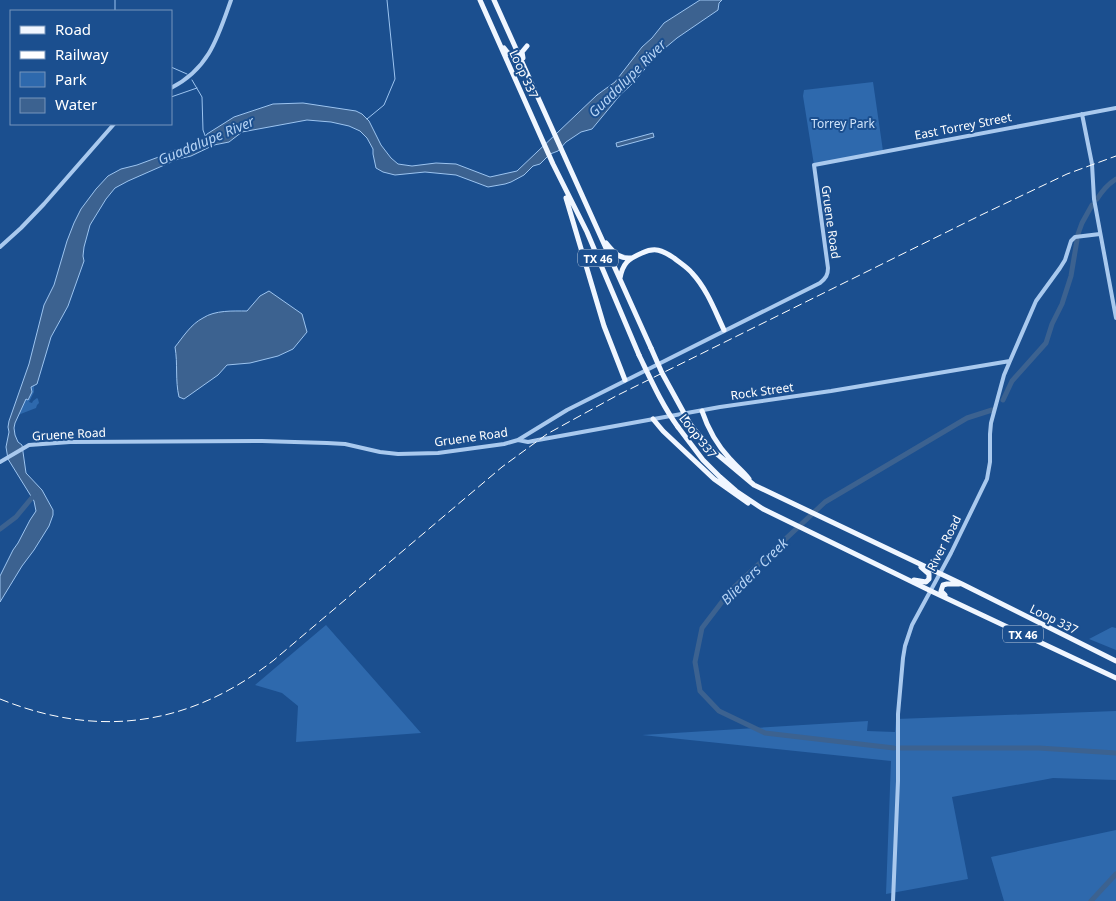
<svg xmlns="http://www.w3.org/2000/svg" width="1116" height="901" font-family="'Noto Sans',sans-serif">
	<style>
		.green { fill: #2e69ad }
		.water { fill: #3c6290; stroke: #9cc4f0 }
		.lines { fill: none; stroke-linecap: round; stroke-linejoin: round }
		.stream { stroke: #9cc4f0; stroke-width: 1 }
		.river { stroke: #3c6290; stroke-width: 5 }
		.tertiary { stroke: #a9c9ee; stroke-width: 4 }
		.primary { stroke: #f0f6ff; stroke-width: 5 }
		.rail { stroke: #fff; stroke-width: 1; stroke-dasharray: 9 4; stroke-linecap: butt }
		.primary-bridge { stroke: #f0f6ff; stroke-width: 5 }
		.labels { text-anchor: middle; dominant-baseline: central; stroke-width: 4; stroke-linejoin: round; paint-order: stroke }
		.shield { fill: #1b4f8f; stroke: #bbcadd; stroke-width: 1 }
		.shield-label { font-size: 11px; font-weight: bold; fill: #fff }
		.street-label { font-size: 12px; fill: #fff; stroke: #1b4f8f }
		.park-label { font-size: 12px; fill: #cfe3fa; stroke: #1b4f8f }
		.water-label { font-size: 14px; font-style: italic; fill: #b5d3f5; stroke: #1b4f8f }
	</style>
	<rect width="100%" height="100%" fill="#1b4f8f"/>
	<!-- green -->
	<path class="green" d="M873,82L883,151L814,165L803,96L804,90Z
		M34,385V392L29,402L32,403L33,401L37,398L38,399L39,403L37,405L36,408L18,415L30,387Z
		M326,625L421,733L296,742L298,706L282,693L255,685Z
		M1112,627L1116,628V650L1089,639Z
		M1116,711V780L1053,778L952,797L968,879L886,894L891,761L642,735L868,721L867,731L895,732L896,719Z
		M1116,830V901H1004L991,857Z"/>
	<!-- water -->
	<path class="water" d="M700,0H722L719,3L718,10L677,38L659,53L630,86L621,94L592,129L581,132L566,142L558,151L550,154L540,164L533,166L524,175L511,182L505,184L488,187L456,175L425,172L395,175L383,172L376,168L373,154V149L367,138L360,131L349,126L331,122L307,120L242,132L229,142L214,145L191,156L178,159L128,181L115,188L106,199L90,225L84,247L83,256L84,261L68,306L51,337L37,384L31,387L32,392L28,400L26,399L15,423L14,428L15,435L18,442L22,445L26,473L42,490L53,510V515L49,526L34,550L22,566L0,602V576L13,550L18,543L30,520L36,511L34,501L8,459L6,447L9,432L8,427L9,421L29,364L44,305L54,285L67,241L74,223L81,209L96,189L108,176L121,169L137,165L164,155L172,151L187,147L193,143L204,139L207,134L234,117L273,104L303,103L356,111L362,114L369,121L381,145L391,158L398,164L412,166L436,163L456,164L490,177L517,171L597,95L615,82L642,47L652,38L664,23Z
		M653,133L654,137L617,147L616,143Z
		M269,291L302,314L307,332L293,349L278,356L250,363L227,365L218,375L184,399L179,397C175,380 178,364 175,347C183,337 191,324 203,318C215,310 233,311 247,311L260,296Z"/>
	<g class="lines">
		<!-- stream -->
		<path class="stream" d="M115,0V11
			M171,67L187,74
			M192,80L202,97L203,130L206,138
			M171,97L197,88
			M367,119L384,105L395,79L387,0"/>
		<!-- river -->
		<path class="river" d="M1097,199C1102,191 1108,184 1116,179
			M1078,234L1082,223L1092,205
			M1003,400L1012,381L1046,343L1052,324L1062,304L1071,276L1077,240
			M0,529L16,517L35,494
			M894,748L765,733L719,711L700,691L695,662L702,628L731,590L825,502L967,418L992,410
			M901,748H1039L1116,753
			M1091,901L1116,874"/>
		<!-- tertiary -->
		<path class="tertiary" d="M171,88C209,69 218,37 231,0
			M1082,114L1092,164L1094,199L1116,318
			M0,247L21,228L44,204L114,124
			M518,440L528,442L538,440L720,407L831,391L1010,361
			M0,462L29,445L70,442L262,441L327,443L345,444L380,452L398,454L438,453L504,444L518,440L567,410L820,283C826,278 828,275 828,268L814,165L1116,108
			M893,901L898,781V714L903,658L905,646L912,625L951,553L987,479L990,462V434L991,423L1004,375L1010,361L1036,301L1060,268L1065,260L1071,241L1075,237L1100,234"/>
		<!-- primary -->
		<path class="primary" d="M480,0L553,164L587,232L639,355
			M494,0L651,348
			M504,48L508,53L512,54L518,52
			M523,58L522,52L527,46
			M566,198L604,326L625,380
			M606,243C614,252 618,259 631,258
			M620,278C623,263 628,259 642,253C655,247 662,250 674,258C680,263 687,267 692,273C707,289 715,311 724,330
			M702,411C708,429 717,445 730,459C736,466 744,472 749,479
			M653,419L663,431L714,479L748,503
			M690,424L703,440L717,454L754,485L962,584L1116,661
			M678,427L703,460L720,477L736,491L763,509L931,591L1116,678
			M914,580L926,582L929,579V574L921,567
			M945,595L941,591L943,585L947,584H959"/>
		<!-- rail -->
		<path class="rail" d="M0,699C99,739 190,726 274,660L502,467L547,434L616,396L979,216L1067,174L1116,156"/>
		<!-- primary-bridge -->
		<path class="primary-bridge" d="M651,348L662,373L690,424
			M639,355C651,380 662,405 678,427"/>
	</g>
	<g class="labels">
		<!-- shield labels -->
		<g class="shield">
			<rect x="578" y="249.5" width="40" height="17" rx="4"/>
			<rect x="1003" y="625.5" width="40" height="17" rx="4"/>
		</g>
		<g class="shield-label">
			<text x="598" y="258">TX 46</text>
			<text x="1023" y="634">TX 46</text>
		</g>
		<!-- street labels -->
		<g class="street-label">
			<text transform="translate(524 74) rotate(65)">Loop 337</text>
			<text transform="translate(963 126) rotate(-11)">East Torrey Street</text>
			<text transform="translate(831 222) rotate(82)">Gruene Road</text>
			<text transform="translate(762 391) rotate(-8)">Rock Street</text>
			<text transform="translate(69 434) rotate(-3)">Gruene Road</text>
			<text transform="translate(698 436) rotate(52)">Loop 337</text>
			<text transform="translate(471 437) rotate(-8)">Gruene Road</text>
			<text transform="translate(944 543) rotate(-63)">River Road</text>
			<text transform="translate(1054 619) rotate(26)">Loop 337</text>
		</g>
		<!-- park labels -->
		<g class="park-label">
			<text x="843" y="123">Torrey Park</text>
		</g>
		<!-- water labels -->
		<g class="water-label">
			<text transform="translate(627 78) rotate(-45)">Guadalupe River</text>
			<text transform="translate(206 140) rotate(-23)">Guadalupe River</text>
			<text transform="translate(754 571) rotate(-45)">Blieders Creek</text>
		</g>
	</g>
	<!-- legend -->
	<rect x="10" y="10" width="162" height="115" fill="#1b4f8f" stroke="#7695bc"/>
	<rect x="20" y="26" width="25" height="8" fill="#f0f6ff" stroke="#7695bc"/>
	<text x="55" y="35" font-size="15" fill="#ffffff">Road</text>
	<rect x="20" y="51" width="25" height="8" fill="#ffffff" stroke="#7695bc"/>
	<text x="55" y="60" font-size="15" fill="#ffffff">Railway</text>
	<rect x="20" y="72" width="25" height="15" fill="#2e69ad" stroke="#7695bc"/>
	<text x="55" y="85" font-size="15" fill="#ffffff">Park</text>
	<rect x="20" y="98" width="25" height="15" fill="#3c6290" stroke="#7695bc"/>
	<text x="55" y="110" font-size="15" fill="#ffffff">Water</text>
</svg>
